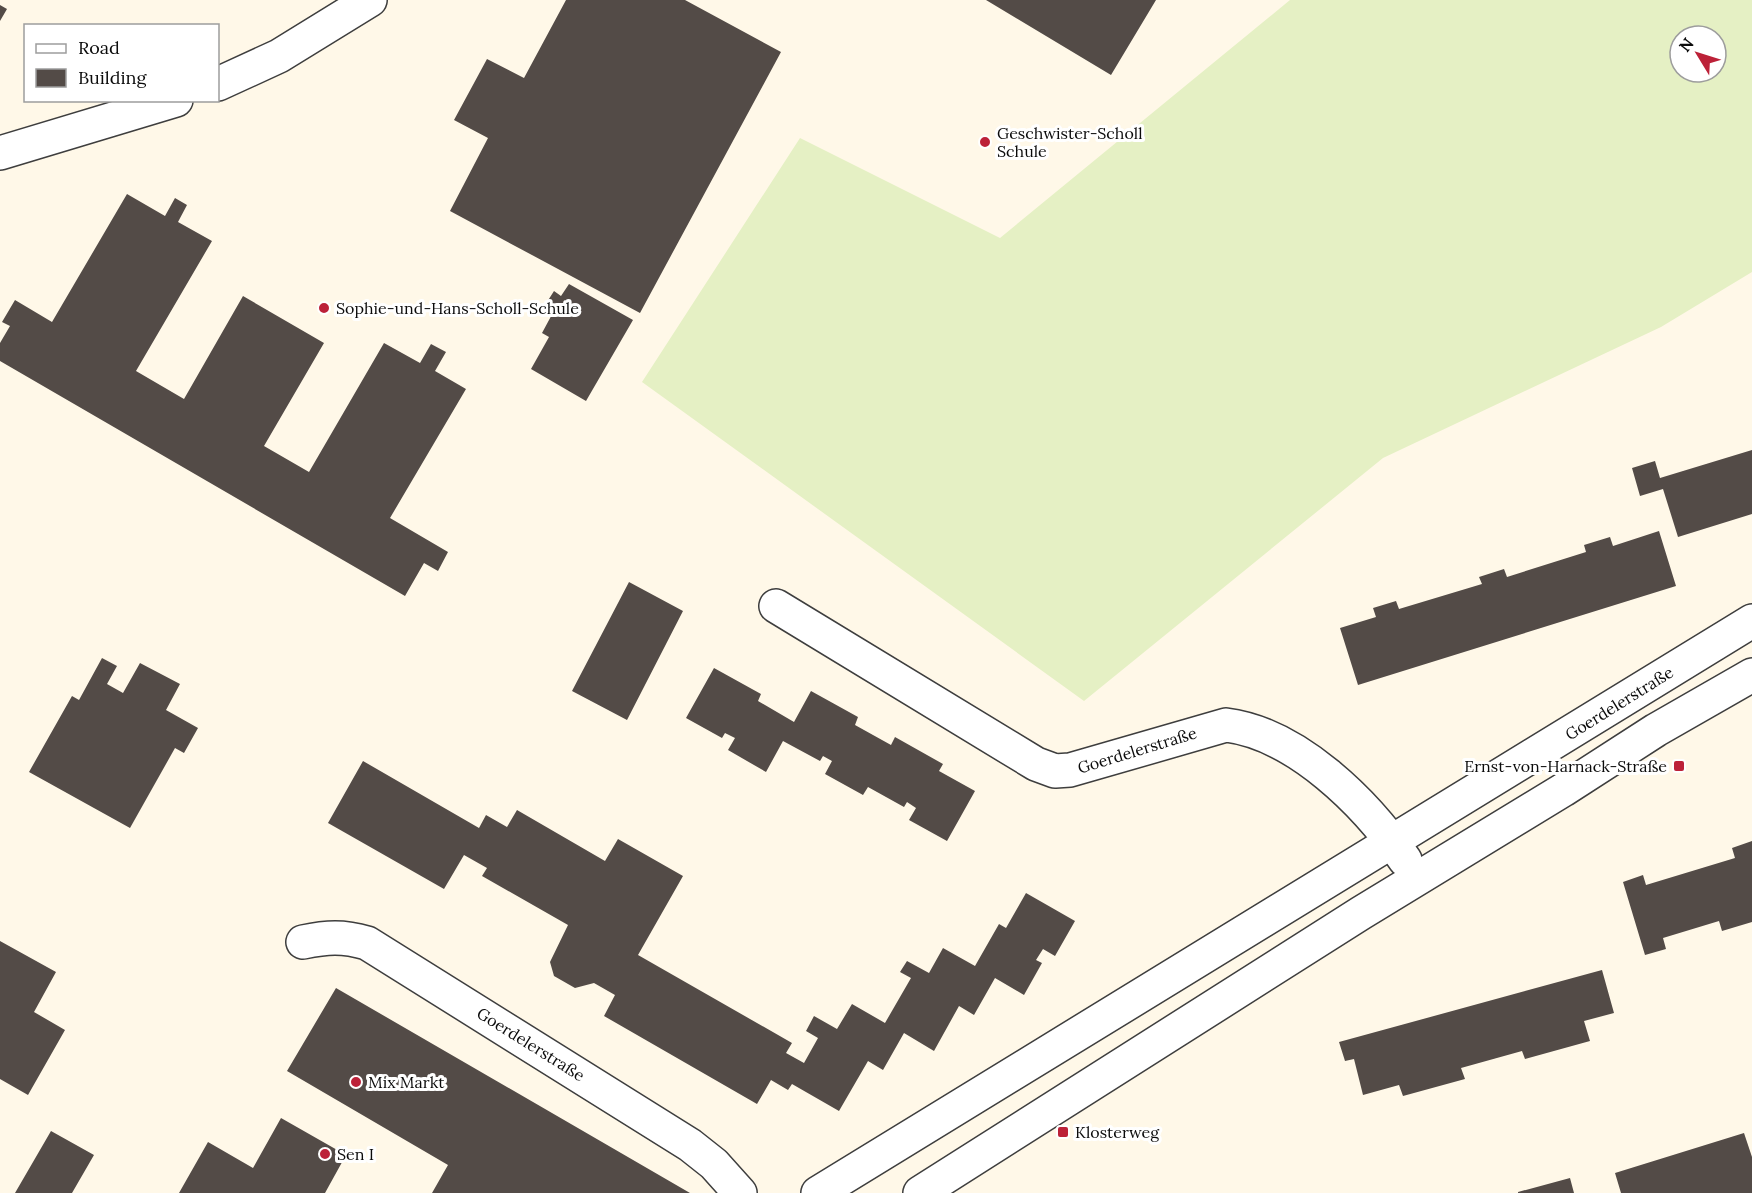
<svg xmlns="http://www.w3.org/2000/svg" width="1752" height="1193" font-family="Lora,serif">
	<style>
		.pitch { fill: #e5f0c4; fill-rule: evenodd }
		.building { fill: #534b47 }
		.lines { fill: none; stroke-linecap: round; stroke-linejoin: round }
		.minor-casing { stroke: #3e3e3e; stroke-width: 36 }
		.minor { stroke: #fff; stroke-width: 33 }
		.poi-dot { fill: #bc2138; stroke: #fff; stroke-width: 2 }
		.labels { text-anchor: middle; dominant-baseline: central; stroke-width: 6; stroke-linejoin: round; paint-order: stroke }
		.poi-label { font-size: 16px; fill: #0b0b0b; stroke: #fff; text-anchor: start }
		.street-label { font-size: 16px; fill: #0b0b0b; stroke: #fff }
	</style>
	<rect width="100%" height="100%" fill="#fff8e8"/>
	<!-- pitch -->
	<path class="pitch" d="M1290,0H1752V272L1661,327L1383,458L1084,701L642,382L800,138L1000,238ZM1680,36H1716V72H1680Z"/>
	<!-- building -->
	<path class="building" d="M566,0H685L781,52L640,313L450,211L488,138L454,120L487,59L524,78Z
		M986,0H1156L1111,75Z
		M0,5L7,9L0,21Z
		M127,194L165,216L175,198L187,205L178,222L212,241L136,371L184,399L243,296L324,343L264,446L309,472L384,343L420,363L431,344L446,352L435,371L466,389L390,518L448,552L438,571L424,563L405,596L0,361V343L10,326L2,322L15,300L52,322Z
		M569,284L633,320L586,401L531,369L549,337L542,333L556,307L547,302L554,291L561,296Z
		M1752,450V514L1678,537L1663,489L1640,496L1632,468L1655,461L1660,478Z
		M1659,531L1676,586L1358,685L1340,628L1376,617L1373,608L1396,601L1399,609L1482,584L1479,577L1504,569L1507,577L1586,552L1584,545L1610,537L1613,546Z
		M629,582L683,611L627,720L572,691Z
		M102,658L117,666L107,684L123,693L140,663L180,684L166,710L198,728L184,753L175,748L130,828L29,772L72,696L79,700Z
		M714,668L761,694L758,701L794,722L811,691L858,717L855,725L891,745L895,737L943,764L939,771L975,791L947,841L909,820L916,808L907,802L904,807L868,787L863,795L825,774L832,761L823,756L820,761L783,741L766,772L728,750L735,738L725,733L722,738L686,718Z
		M363,761L479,828L486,815L507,827L517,810L605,861L618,839L683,876L638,955L792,1043L786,1053L804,1063L818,1038L806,1031L814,1016L837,1029L852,1004L885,1023L911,978L900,972L907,961L929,973L943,948L975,966L999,924L1006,928L1026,893L1075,921L1055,956L1043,949L1036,960L1042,963L1024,995L995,978L974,1015L959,1006L934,1051L904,1033L883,1070L868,1061L839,1111L792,1084L788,1090L771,1080L757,1104L604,1016L615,995L594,983L575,988L554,976L550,962L568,925L482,876L487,868L464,855L444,889L328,823Z
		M1752,841V922L1722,931L1719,921L1663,938L1666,949L1645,955L1623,882L1643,875L1646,885L1735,858L1732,848Z
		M0,941L56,972L34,1012L65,1030L28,1095L0,1079Z
		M1602,970L1614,1013L1584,1021L1590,1041L1525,1059L1522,1051L1461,1068L1465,1079L1403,1096L1399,1085L1363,1095L1354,1059L1345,1061L1339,1042Z
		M336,988L690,1193H432L448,1165L287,1071Z
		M281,1118L346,1155L325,1193H179L208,1142L253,1168Z
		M51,1131L94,1155L72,1193H15Z
		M1744,1133L1752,1157V1193H1621L1615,1173Z
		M1570,1178L1574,1193H1518V1192Z"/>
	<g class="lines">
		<!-- minor casing -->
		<g class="minor-casing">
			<path id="minor" d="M218,84L279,56L370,0
				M0,153L176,100
				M776,606L1036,764L1055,771L1070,770L1226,725C1297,734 1366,803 1405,860
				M303,942C327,937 343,936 367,943L690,1145L714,1164L740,1193
				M818,1193L1752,621
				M920,1193L1361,913L1563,790L1656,730L1752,675"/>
		</g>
		<!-- minor -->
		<use href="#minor" class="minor"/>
	</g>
	<!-- markers -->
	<g class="poi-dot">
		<circle cx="985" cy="142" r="6"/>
		<circle cx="324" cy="308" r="6"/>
		<rect x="1673" y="760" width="12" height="12" rx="3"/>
		<circle cx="356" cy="1082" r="6"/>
		<rect x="1057" y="1126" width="12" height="12" rx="3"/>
		<circle cx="325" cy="1154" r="6"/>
	</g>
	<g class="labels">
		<!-- poi labels -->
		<g class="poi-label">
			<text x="997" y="133">Geschwister-Scholl<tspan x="997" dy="18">Schule</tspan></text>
			<text x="336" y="308">Sophie-und-Hans-Scholl-Schule</text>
			<text x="1667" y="766" text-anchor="end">Ernst-von-Harnack-Straße</text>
			<text x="368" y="1082">Mix Markt</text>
			<text x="1075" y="1132">Klosterweg</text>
			<text x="337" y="1154">Sen I</text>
		</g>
		<!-- street labels -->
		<g class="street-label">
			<text transform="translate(1619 703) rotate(-32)">Goerdelerstraße</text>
			<text transform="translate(1137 750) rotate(-17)">Goerdelerstraße</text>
			<text transform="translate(531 1044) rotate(32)">Goerdelerstraße</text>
		</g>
	</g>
	<!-- legend -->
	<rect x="24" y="24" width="195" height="78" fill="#ffffff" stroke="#9d9d9d" stroke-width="1.5"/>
	<rect x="36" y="44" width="30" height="9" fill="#ffffff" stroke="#9d9d9d" stroke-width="1.5"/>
	<text x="78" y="54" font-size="18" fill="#0b0b0b">Road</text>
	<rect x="36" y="69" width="30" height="18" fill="#534b47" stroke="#9d9d9d" stroke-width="1.5"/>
	<text x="78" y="84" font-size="18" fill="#0b0b0b">Building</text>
	<!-- north arrow -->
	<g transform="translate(1698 54) rotate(308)"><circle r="28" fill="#ffffff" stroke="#9d9d9d" stroke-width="1.5"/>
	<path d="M0-4.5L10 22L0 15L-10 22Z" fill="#bc2138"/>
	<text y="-9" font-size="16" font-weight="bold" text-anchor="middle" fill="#0b0b0b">N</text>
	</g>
</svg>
